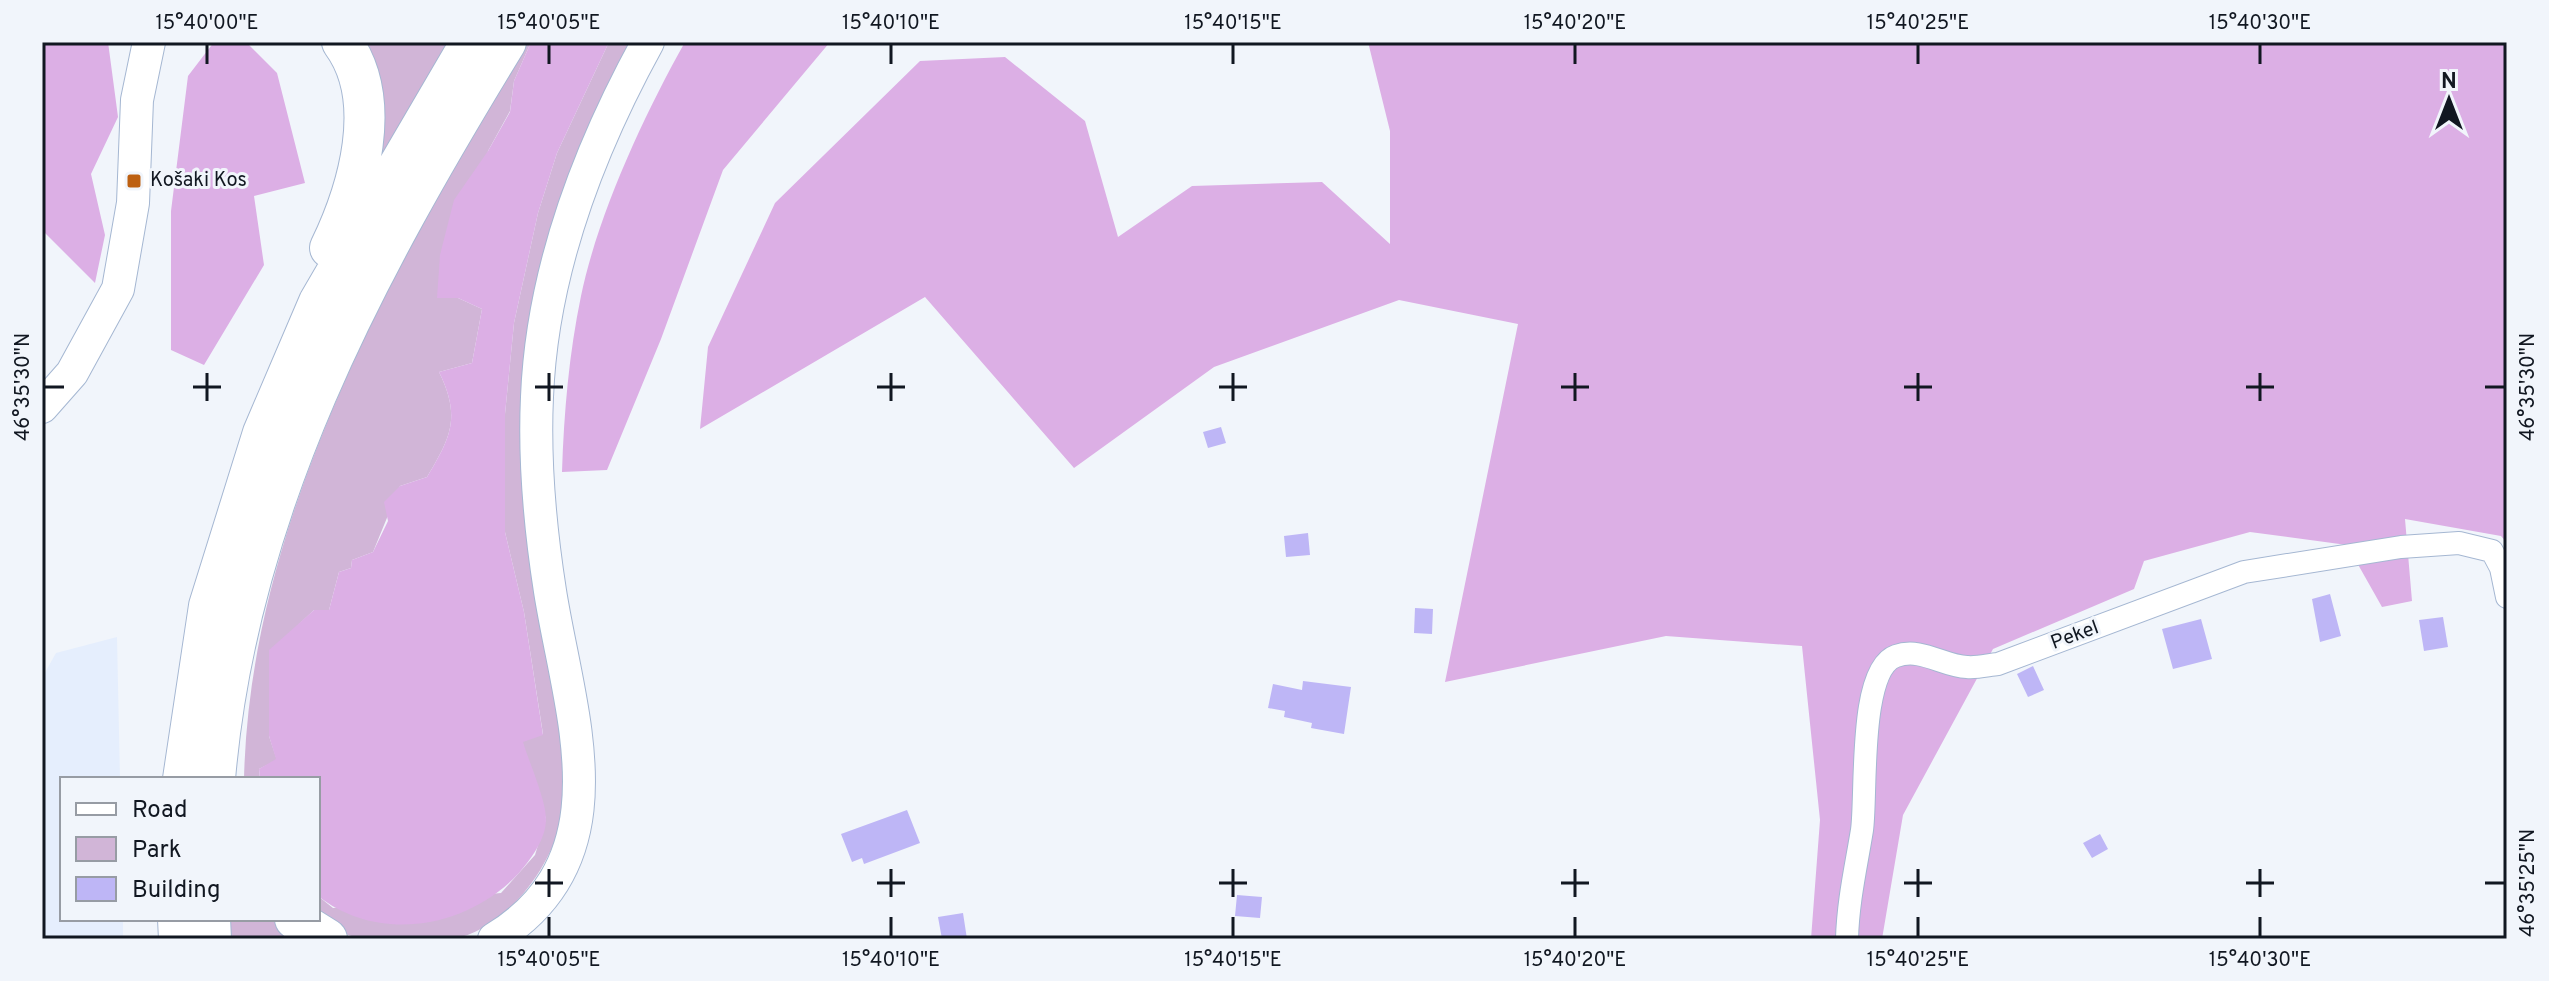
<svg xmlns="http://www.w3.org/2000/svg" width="2549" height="981" font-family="Overpass,sans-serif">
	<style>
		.built { fill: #e5eefd }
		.green { fill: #d1b5d7 }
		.forest { fill: #dcafe5 }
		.building { fill: #beb6f6 }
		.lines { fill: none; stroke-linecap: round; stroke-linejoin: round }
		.street-casing { stroke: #a5b7d2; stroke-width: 24 }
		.secondary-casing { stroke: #a5b7d2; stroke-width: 34 }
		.highway-casing { stroke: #a5b7d2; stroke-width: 42 }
		.street { stroke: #fff; stroke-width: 22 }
		.secondary { stroke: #fff; stroke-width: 32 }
		.highway { stroke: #fff; stroke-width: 40 }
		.ticks { fill: none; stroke: #111721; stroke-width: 3 }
		.poi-dot { fill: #bd6011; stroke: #f1f5fb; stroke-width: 3 }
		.labels { text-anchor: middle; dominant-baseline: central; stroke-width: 6; stroke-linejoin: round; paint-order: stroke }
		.poi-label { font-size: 20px; fill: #111721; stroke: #f1f5fb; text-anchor: start }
		.street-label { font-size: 20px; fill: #111721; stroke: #f1f5fb }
		.neatline { fill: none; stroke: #111721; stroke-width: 3 }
		.ticks-label { font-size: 20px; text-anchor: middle; fill: #111721 }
	</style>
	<rect width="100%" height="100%" fill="#f1f5fb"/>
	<!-- built -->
	<path class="built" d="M117,637L120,779H62V919H123V939H42V678L56,653Z"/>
	<!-- green -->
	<path class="green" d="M351,42H451L370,173Z
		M520,42H531L514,81L510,111L488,151L458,298L482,309L472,363L439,372C461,417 451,437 427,477L400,486L373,552L352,560L351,568L339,572L329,610H314L297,626L271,721L269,736L277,760L259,769L260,779H244C250,513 397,270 520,42Z
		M609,42H632C540,193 504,385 530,559C541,631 578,748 563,815C552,866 507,930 452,939C435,942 415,939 397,939C363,939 347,940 318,919V896L333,908L501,893L535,855L546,819L522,741L543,734L524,612L505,532V414L514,323L538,213L557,153Z
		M225,919H280L304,939H226Z"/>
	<!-- forest -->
	<path class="forest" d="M42,42H108L118,117L91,174L105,235L95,283L42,230Z
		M214,42H246L277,73L305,183L254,196L264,265L204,365L171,350V211L188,76Z
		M531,42H609L557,153L538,213L514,323L505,414V532L524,612L543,735L523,742C529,762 546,800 546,819C546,839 531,859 519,873C468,928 379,944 318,896V779H260L259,769L276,759L269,736V650L314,610H329L339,572L351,568L352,560L373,552L388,521L384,502L400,486L427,477C451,437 461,417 439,372L472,363L482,309L458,298H437L440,255L454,200L488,151L510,112L514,81Z
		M685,42H830L723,170L661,339L607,470L562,472C564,412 569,354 581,296C598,214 644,115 685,42Z
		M1368,42H2507V543L2501,536L2405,519L2412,601L2382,607L2347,545L2250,532L2144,561L2134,589L1993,649L1903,815L1882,939H1811L1820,820L1802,646L1666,636L1445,682L1518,324L1399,300L1214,367L1074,468L925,297L700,429L708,347L775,203L920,61L1005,57L1085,121L1118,237L1192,186L1322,182L1390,244V131Z"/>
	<!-- building -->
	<path class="building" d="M1221,427L1226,443L1208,448L1203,432Z
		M1308,533L1310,555L1286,557L1284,536Z
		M2330,594L2341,636L2320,642L2312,599Z
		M1415,608L1433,609L1432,634L1414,633Z
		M2443,617L2448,647L2424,651L2419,620Z
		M2201,619L2212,659L2173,669L2162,629Z
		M2033,666L2044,690L2028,697L2017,674Z
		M1303,681L1351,687L1344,734L1311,728L1312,723L1284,717L1285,711L1268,708L1273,684L1302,690Z
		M907,810L920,843L864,864L862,858L852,862L841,834Z
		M2100,834L2108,849L2092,858L2083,843Z
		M1237,895L1262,897L1260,918L1235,916Z
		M963,913L967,939H942L938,917Z"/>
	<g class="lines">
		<!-- street casing -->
		<g class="street-casing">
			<path id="street" d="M1847,939C1848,901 1856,867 1862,830C1867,795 1858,669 1896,656C1921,647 1943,666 1967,667C1977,668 1988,665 1998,664L2244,572L2401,547L2459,543L2492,551L2501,568L2507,597"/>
		</g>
		<!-- secondary casing -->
		<g class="secondary-casing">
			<path id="secondary" d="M42,407L72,373L118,289L133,203L137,100L149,42
				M494,939C627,858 569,712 550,591C540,527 534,462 537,397C542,271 588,151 648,42"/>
		</g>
		<!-- highway casing -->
		<g class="highway-casing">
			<path id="highway" d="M330,248C358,190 385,100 342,42
				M183,779L209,606L263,433L319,302L471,42
				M215,779C238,506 366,271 506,42
				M178,919L179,939
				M210,919L211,939
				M295,919L327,939"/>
		</g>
		<!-- street -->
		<use href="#street" class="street"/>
		<!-- secondary -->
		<use href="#secondary" class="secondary"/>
		<!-- highway -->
		<use href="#highway" class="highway"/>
	</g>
	<!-- ticks -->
	<path class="ticks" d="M207,44V64M549,44V64M891,44V64M1233,44V64M1575,44V64M1918,44V64M2260,44V64M207,373V401M549,373V401M891,373V401M1233,373V401M1575,373V401M1918,373V401M2260,373V401M44,387H64M193,387H221M535,387H563M877,387H905M1219,387H1247M1561,387H1589M1904,387H1932M2246,387H2274M2485,387H2505M549,869V897M891,869V897M1233,869V897M1575,869V897M1918,869V897M2260,869V897M535,883H563M877,883H905M1219,883H1247M1561,883H1589M1904,883H1932M2246,883H2274M2485,883H2505M549,917V937M891,917V937M1233,917V937M1575,917V937M1918,917V937M2260,917V937"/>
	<!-- markers -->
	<rect class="poi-dot" x="126" y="173" width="16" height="16" rx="4"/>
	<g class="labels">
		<!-- poi labels -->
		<g class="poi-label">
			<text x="150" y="181">Košaki Kos</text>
		</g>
		<!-- street labels -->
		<g class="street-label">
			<text transform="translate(2075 636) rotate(-20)">Pekel</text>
		</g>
	</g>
	<!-- border -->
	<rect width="2549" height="981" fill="none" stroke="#f1f5fb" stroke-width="88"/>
	<!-- legend -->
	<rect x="60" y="777" width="260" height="144" fill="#f1f5fb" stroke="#979ca4" stroke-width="2"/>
	<rect x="76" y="803" width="40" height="12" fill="#ffffff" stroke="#979ca4" stroke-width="2"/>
	<text x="132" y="817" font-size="24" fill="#111721">Road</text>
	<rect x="76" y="837" width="40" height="24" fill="#d1b5d7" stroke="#979ca4" stroke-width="2"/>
	<text x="132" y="857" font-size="24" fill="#111721">Park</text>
	<rect x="76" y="877" width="40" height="24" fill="#beb6f6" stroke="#979ca4" stroke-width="2"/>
	<text x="132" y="897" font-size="24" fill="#111721">Building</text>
	<!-- north arrow -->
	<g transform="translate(2449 100)" stroke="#f1f5fb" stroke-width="6" paint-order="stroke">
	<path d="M0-6L14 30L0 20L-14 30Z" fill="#111721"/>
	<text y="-12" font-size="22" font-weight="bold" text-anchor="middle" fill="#111721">N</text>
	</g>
	<rect x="44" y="44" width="2461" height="893" class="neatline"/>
	<g class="ticks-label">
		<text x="207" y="29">15°40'00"E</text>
		<text x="549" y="29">15°40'05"E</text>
		<text x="891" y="29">15°40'10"E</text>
		<text x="1233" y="29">15°40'15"E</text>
		<text x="1575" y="29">15°40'20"E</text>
		<text x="1918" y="29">15°40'25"E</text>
		<text x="2260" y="29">15°40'30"E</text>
		<text transform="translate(22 387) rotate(-90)" y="7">46°35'30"N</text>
		<text transform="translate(2527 387) rotate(-90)" y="7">46°35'30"N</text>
		<text transform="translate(2527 883) rotate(-90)" y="7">46°35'25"N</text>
		<text x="549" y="966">15°40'05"E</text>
		<text x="891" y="966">15°40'10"E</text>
		<text x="1233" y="966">15°40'15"E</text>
		<text x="1575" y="966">15°40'20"E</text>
		<text x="1918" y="966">15°40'25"E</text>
		<text x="2260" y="966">15°40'30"E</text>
	</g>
</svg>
